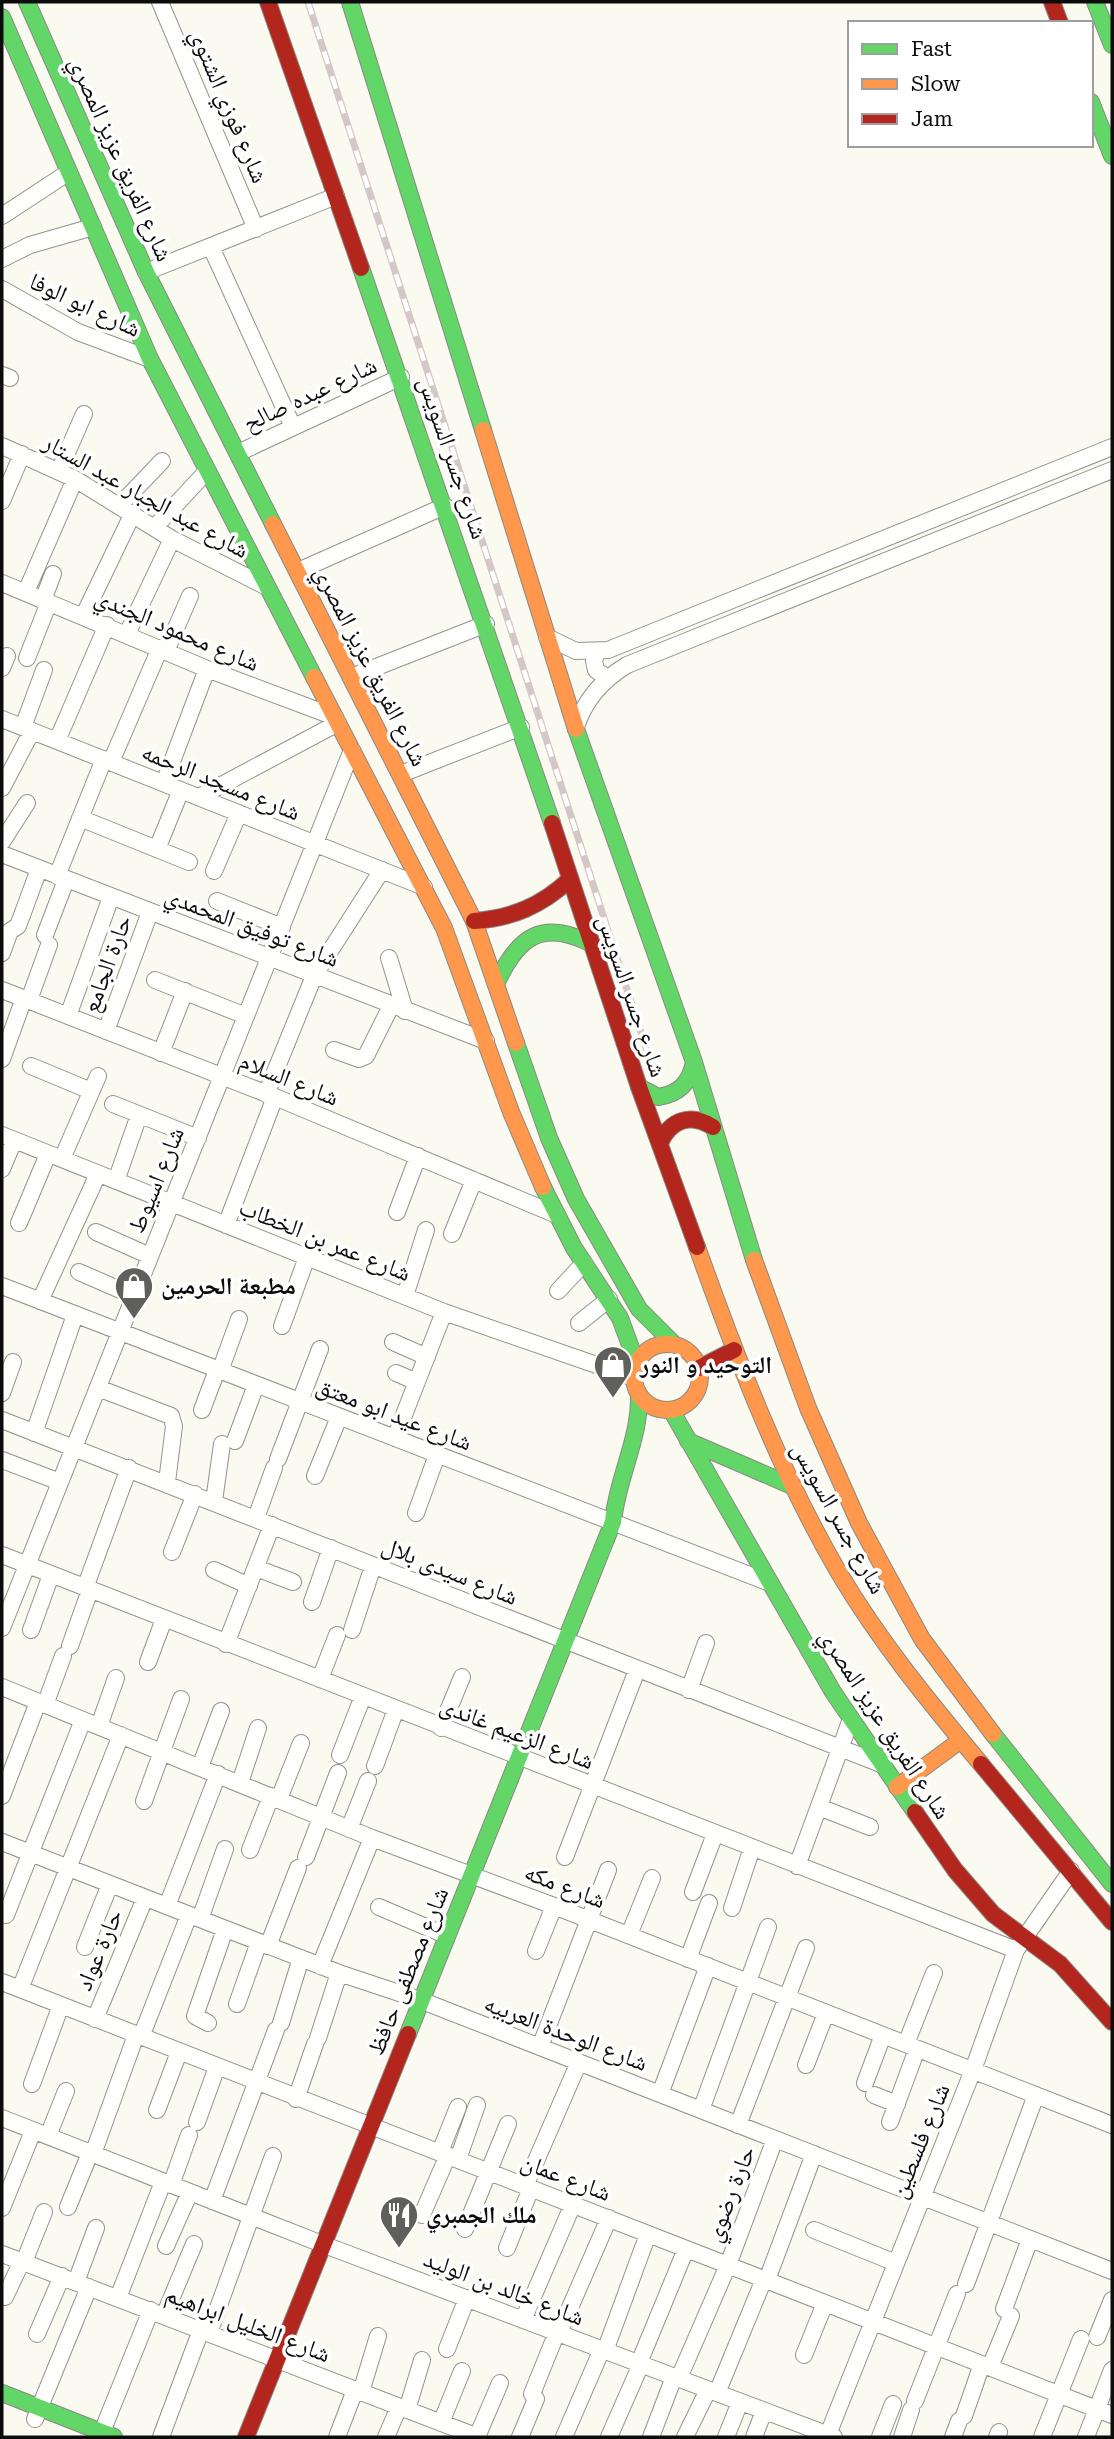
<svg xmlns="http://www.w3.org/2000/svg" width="1114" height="2439" font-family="'Roboto Serif','Noto Naskh Arabic',serif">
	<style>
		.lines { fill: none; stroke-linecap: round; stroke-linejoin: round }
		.street-casing { stroke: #93938f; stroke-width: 18 }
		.fast-casing { stroke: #8a8a85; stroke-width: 18 }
		.slow-casing { stroke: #8a8a85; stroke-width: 18 }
		.jam-casing { stroke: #8a8a85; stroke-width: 18 }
		.street { stroke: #fefefd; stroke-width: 16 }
		.fast { stroke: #63d668; stroke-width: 16 }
		.slow { stroke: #ff974d; stroke-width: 16 }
		.jam { stroke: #b3261e; stroke-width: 16 }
		.rail-casing { stroke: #d5c7c5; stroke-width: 7 }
		.rail { stroke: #fff; stroke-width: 4.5; stroke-dasharray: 13; stroke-linecap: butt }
		.labels { text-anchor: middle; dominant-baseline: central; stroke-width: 7; stroke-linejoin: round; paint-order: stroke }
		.street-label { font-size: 24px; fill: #0c0c0c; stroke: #fff }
		.poi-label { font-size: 24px; font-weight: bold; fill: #0c0c0c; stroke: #fff; text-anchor: start }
	</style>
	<rect width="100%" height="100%" fill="#fafaf0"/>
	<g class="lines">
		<!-- street casing -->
		<g class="street-casing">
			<path id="street" d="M160,2L256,229
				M2,216L69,172
				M211,247L293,427
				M2,259L30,245L93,227
				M146,272L336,196
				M2,289L78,332L150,359
				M2,375L10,378
				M2,446L75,479L172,539L267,587
				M238,453L401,377
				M59,471L84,414
				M2,501L22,454
				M120,505L162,461
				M155,527L207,471
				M298,571L445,506
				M2,583L207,669L335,717
				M26,592L75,479
				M43,600L53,574
				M84,615L133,513
				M127,634L172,539
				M547,637L576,651L608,650L1112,447
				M166,651L190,596
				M597,652L594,661L596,670L607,678
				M27,658L49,602
				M2,668L7,656
				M351,677L486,624
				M2,719L424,887
				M23,727L44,670
				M576,727C585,699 602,680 627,665L1112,470
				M57,741L107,625
				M111,762L160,648
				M401,774L521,727
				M164,783L207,669
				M2,788L32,731
				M199,797L338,723
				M80,818L189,862
				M2,842L27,803
				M157,849L181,790
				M2,854L486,1041
				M214,871L239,813
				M57,876L104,759
				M217,901L282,927
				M45,935L66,880
				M2,953L10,931L18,926L39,869
				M389,958L405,1011
				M155,980L246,1016
				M2,990L275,1097L557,1215
				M29,1000L49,945
				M68,1016L111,897
				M106,1031L150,912
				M334,1050L359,1059L366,1056L391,1006
				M161,1053L185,991
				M2,1059L24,998
				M31,1066L91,1091
				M266,1094L314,976L382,870
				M113,1104L198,1138
				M2,1135L444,1312L634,1378
				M62,1159L98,1076
				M2,1169L14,1140
				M116,1181L139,1115
				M397,1212L418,1156
				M19,1223L48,1154
				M226,1225L275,1097
				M96,1232L150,1256
				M452,1234L474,1180
				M79,1272L134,1296
				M2,1286L770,1583
				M558,1291L584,1263
				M405,1296L426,1230
				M40,1301L98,1174
				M579,1323L609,1299
				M282,1326L307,1257
				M393,1342L427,1357
				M220,1371L239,1319
				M396,1373L417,1382
				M98,1388L171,1416L174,1426L167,1482
				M2,1393L13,1362
				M202,1410L217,1370
				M2,1420L881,1764
				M34,1433L75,1315
				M395,1438L444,1312
				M235,1441L256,1385
				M278,1459L320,1349
				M2,1460L60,1482
				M315,1476L339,1417
				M214,1501L222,1444
				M416,1513L437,1455
				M256,1518L274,1468
				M172,1552L195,1494
				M2,1555L1016,1950
				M256,1568L293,1582
				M214,1570L249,1586
				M85,1588L129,1468
				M312,1602L331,1548
				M2,1628L352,750
				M31,1630L51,1575
				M352,1630L373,1566
				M226,1644L272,1525
				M70,1646L90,1590
				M148,1662L164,1619
				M320,1679L337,1635
				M2,1687L372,1838L554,1906L1112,2125
				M689,1690L706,1643
				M45,1705L63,1656
				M99,1726L116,1678
				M441,1728L462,1677
				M340,1755L363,1696
				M375,1766L396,1709
				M200,1767L221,1711
				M240,1783L258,1728
				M2,1796L38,1702
				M279,1799L301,1743
				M144,1801L181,1699
				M819,1807L870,1827
				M349,1829L368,1781
				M2,1842L339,1973L420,2000L1112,2271
				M250,1850L271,1796
				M306,1857L338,1773
				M565,1857L637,1670
				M797,1866L851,1719
				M693,1892L715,1834
				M167,1906L218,1774
				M379,1907L445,1935
				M732,1908L752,1848
				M6,1915L83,1720
				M200,1919L225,1849
				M629,1935L652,1878
				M268,1946L298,1868
				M85,1947L110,1884
				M536,1951L554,1906
				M688,1959L709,1903
				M320,1966L372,1838
				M2,1982L1112,2415
				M20,1989L121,1735
				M237,2004L259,1942
				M95,2019L145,1898
				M208,2023L195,2016L225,1929
				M281,2023L301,1958
				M141,2037L189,1915
				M318,2038L339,1973
				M906,2044L934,1973
				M540,2047L608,1870
				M806,2065L826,2013
				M865,2083L883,2035
				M32,2084L61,2005
				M660,2094L708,1966
				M874,2095L897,2104
				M296,2099L315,2044
				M157,2110L179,2052
				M701,2110L768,1927
				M2,2118L322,2244L834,2437
				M197,2122L217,2067
				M890,2122L917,2049
				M738,2125L806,1948
				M48,2136L66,2091
				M440,2152L458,2107
				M93,2154L136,2035
				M458,2159L477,2105
				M171,2185L189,2135
				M525,2186L579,2062
				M212,2201L276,2030
				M68,2207L90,2153
				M2,2208L33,2131
				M422,2215L448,2155
				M465,2229L508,2124
				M814,2230L896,2263
				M166,2246L190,2192
				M507,2248L531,2188
				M2,2254L478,2437
				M24,2262L44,2212
				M767,2280L814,2154
				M76,2282L96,2228
				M966,2284L1036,2095
				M5,2297L22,2261
				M118,2298L163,2182
				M1004,2309L1030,2239
				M164,2316L194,2244
				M523,2320L573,2204
				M209,2333L273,2156
				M559,2333L609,2218
				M37,2334L62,2276
				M1097,2337L1112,2300
				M447,2349L467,2298
				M605,2351L648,2234
				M804,2355L825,2303
				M639,2363L686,2249
				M990,2367L1011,2316
				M679,2378L728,2265L775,2139
				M361,2392L378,2336
				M717,2393L764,2279
				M532,2394L557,2332
				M915,2401L957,2294
				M407,2410L422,2360
				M964,2416L982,2364
				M35,2419L89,2287
				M441,2423L462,2371
				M100,2437L151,2310
				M161,2437L201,2330
				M337,2437L355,2390
				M386,2437L399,2407
				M477,2437L500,2383
				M520,2437L536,2399
				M564,2437L602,2349
				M609,2437L641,2364
				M651,2437L674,2377
				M685,2437L708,2390
				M726,2437L740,2402
				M754,2437L764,2411
				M827,2437L973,2070L1016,1950L1071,1871
				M880,2437L893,2404
				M902,2437L911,2410
				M953,2437L959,2421
				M997,2437L999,2432
				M1042,2437L1081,2339
				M1086,2437L1112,2370"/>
		</g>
		<!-- fast casing -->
		<g class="fast-casing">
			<path id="fast" d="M27,2L146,272L273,524
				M350,2L483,430
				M1095,2L1112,45
				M2,17L150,359L314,677
				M1091,102L1112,156
				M361,268L552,823
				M576,729L694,1062L754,1260
				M497,982C518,937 542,919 590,943
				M516,1043L549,1138L576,1199L639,1309L675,1345
				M639,1087L658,1097C679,1094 690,1083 694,1062
				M543,1187L574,1248L620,1318L637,1364
				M671,1410L833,1692L915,1812
				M688,1441L792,1486
				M993,1734L1112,1884
				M408,2034L613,1522C617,1478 640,1440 639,1395
				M2,2393L114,2437"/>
		</g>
		<!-- slow casing -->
		<g class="slow-casing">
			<path id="slow" d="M483,430L576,729
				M273,524L474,921L516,1043
				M314,677L444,928L511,1112L543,1187
				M697,1247C737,1359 779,1470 839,1573C880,1642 930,1703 981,1764
				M754,1260L808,1408L859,1523L922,1639L993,1734
				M634 1377a33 33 0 1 1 66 0a33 33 0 1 1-66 0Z
				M897,1787L961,1740"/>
		</g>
		<!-- jam casing -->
		<g class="jam-casing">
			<path id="jam" d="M268,2L361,268
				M1052,2L1060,23
				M552,823L639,1087L697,1247
				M474,921C512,918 541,906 569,880
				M660,1143C671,1119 691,1113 713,1127
				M699,1368L734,1350
				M981,1764L1112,1922
				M915,1812L955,1870L993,1914L1060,1964L1112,2022
				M246,2437L408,2034"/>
		</g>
		<!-- street -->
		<use href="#street" class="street"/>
		<!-- fast -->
		<use href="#fast" class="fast"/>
		<!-- slow -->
		<use href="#slow" class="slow"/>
		<!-- jam -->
		<use href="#jam" class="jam"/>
		<!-- rail casing -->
		<g class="rail-casing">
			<path id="rail" d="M308,2L655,1076"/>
		</g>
		<!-- rail -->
		<use href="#rail" class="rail"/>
	</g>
	<!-- icons -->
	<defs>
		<g id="shop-pin" transform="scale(2.0125)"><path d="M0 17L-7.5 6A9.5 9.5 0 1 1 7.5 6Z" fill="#5f5f5c" stroke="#fff"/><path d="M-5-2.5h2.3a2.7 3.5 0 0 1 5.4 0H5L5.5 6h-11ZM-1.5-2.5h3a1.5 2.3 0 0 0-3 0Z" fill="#fff"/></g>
		<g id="restaurant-pin" transform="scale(2.0125)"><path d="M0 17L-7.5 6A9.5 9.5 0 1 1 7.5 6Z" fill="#5f5f5c" stroke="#fff"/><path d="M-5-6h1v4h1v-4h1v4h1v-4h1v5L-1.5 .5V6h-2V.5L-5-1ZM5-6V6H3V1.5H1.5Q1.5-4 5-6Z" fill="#fff"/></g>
	</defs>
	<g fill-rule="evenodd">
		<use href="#shop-pin" x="134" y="1286"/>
		<use href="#shop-pin" x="613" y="1365"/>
		<use href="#restaurant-pin" x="399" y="2215"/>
	</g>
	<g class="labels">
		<!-- street labels -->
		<g class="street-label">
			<text transform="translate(229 106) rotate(67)">شارع فوزي الشتوي</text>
			<text transform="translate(121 159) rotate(66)">شارع الفريق عزيز المصري</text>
			<text transform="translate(85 305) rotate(25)">شارع ابو الوفا</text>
			<text transform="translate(310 394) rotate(-25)">شارع عبده صالح</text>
			<text transform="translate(453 458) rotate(71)">شارع جسر السويس</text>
			<text transform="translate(146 496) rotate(29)">شارع عبد الجبار عبد الستار</text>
			<text transform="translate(177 630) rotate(23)">شارع محمود الجندي</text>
			<text transform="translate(371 666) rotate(63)">شارع الفريق عزيز المصري</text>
			<text transform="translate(221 782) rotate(22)">شارع مسجد الرحمه</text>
			<text transform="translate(252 927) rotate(21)">شارع توفيق المحمدي</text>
			<text transform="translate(107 964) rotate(-70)">حارة الجامع</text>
			<text transform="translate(632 996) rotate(71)">شارع جسر السويس</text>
			<text transform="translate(289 1079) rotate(22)">شارع السلام</text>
			<text transform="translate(156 1180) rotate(-68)">شارع اسيوط</text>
			<text transform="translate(325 1240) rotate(22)">شارع عمر بن الخطاب</text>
			<text transform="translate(394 1414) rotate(21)">شارع عيد ابو معتق</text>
			<text transform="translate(839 1518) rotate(61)">شارع جسر السويس</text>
			<text transform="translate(450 1571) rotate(22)">شارع سيدى بلال</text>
			<text transform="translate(885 1724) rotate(57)">شارع الفريق عزيز المصري</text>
			<text transform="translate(517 1733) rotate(21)">شارع الزعيم غاندى</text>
			<text transform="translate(565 1886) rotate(21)">شارع مكه</text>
			<text transform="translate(99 1950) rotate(-67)">حارة عواد</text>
			<text transform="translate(408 1971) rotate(-68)">شارع مصطفى حافظ</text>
			<text transform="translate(566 2033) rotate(21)">شارع الوحدة العربيه</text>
			<text transform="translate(920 2141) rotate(-68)">شارع فلسطين</text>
			<text transform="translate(566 2177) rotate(21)">شارع عمان</text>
			<text transform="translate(730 2194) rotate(-69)">حارة رضوي</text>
			<text transform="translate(504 2288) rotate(21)">شارع خالد بن الوليد</text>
			<text transform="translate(248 2324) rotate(21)">شارع الخليل ابراهيم</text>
		</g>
		<!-- poi labels -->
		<g class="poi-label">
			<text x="161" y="1286">مطبعة الحرمين</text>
			<text x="640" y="1365">التوحيد و النور</text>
			<text x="426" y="2215">ملك الجمبري</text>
		</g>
	</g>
	<!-- border -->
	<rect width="1114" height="2439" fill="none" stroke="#0c0c0c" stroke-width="7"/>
	<!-- legend -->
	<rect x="848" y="21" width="245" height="126" fill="#ffffff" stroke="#9e9e9e" stroke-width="2"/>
	<rect x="862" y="44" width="35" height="10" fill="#63d668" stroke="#9e9e9e" stroke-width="2"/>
	<text x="911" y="56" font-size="21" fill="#0c0c0c">Fast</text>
	<rect x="862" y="79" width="35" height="10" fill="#ff974d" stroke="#9e9e9e" stroke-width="2"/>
	<text x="911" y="91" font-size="21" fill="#0c0c0c">Slow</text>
	<rect x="862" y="114" width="35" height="10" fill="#b3261e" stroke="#9e9e9e" stroke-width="2"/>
	<text x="911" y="126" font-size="21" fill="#0c0c0c">Jam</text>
</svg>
